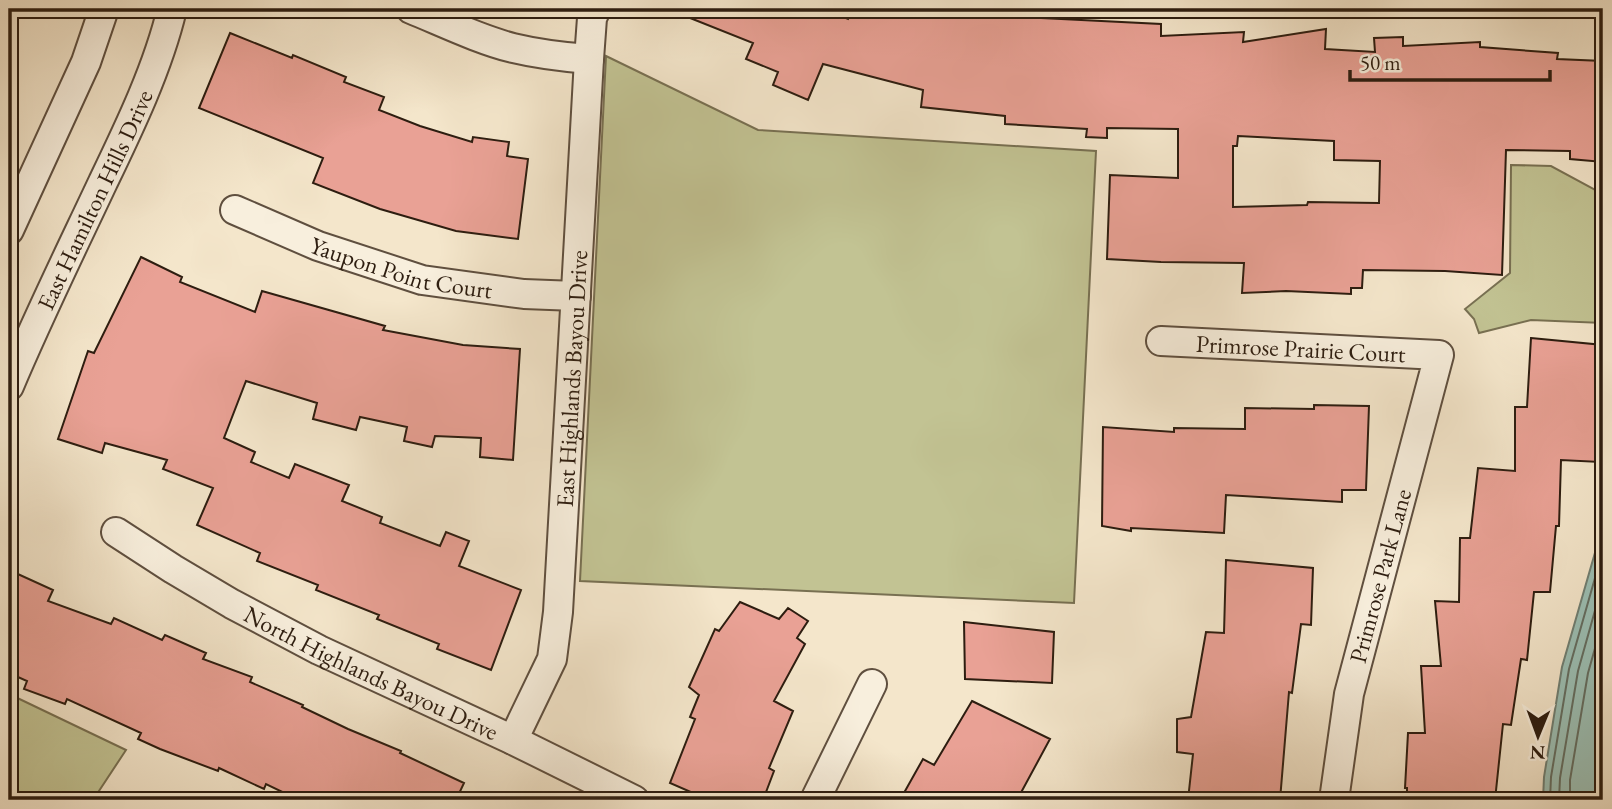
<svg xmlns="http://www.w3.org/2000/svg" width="1612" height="809" font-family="'EB Garamond',serif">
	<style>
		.green { fill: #c2c393; stroke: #787052; stroke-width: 2 }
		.water { fill: #9cc0b5; stroke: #707f73; stroke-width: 2 }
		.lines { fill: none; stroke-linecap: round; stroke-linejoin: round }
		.shore { stroke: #646e62; stroke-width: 2 }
		.building { fill: #e9a195; stroke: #2d1d10; stroke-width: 2; fill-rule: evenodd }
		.minor-casing { stroke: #5f4f3f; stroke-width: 32 }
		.minor { stroke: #f8efdd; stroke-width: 28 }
		.labels { text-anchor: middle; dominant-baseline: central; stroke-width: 5; stroke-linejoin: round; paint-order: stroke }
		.street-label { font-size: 24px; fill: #2d1d10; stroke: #f8efdd }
	</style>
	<rect width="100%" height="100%" fill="#f4e6cb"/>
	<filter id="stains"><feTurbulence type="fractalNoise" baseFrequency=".00286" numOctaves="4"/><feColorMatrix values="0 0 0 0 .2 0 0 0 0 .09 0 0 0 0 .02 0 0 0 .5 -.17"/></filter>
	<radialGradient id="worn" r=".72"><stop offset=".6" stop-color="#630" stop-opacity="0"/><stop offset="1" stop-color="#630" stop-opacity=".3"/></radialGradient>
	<!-- green -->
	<path class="green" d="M606,56L758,130L1096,151L1074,603L580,581Z
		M1511,165L1551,166L1603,194V323L1531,320L1479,333L1474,319L1465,309L1510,273Z
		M9,694L126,750L93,800H9Z"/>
	<!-- water -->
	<path class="water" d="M1603,525V800H1543L1544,777L1562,667Z"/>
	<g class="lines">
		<!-- shore -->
		<path class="shore" d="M1550,800L1551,777L1569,669L1603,550
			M1559,800L1560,778L1578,671L1603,582
			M1570,800V780L1588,673L1603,620"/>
	</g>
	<!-- building -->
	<path class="building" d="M670,9H824L848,19L851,9H965L1002,14V16L1161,24V36L1244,32L1243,42L1326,29L1325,49L1375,52L1374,38L1403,37V46L1480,42V47L1558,53L1557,59L1603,61V162L1570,159V151L1506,150L1502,275L1445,271L1363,270L1362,288H1351V294L1286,291L1242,293L1244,263L1161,262L1107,259L1110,175L1178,178V129L1107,128V138L1086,137L1087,129L1005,124V116L921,107L923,90L823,64L808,100L773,85L778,72L746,59L753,43L670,10ZM1238,136L1334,141V160L1380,161L1379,203L1308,202L1307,205L1233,207V146H1237Z
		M230,33L292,58L293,55L346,77L344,82L384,97L379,110L420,126L472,142L473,137L509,142L507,156L528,159L518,239L456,231L380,209L313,183L323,158L199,108Z
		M141,257L182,277L180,282L255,312L262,291L385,326L383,330L463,345L520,349L513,460L480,457L481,438L435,436L432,447L404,441L407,427L360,417L356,430L313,419L317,403L246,381L224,438L255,452L251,462L289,478L295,464L349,485L342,501L382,517L380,523L440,546L446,532L469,541L459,566L521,590L491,670L437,649L439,644L377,619L379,615L316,590L318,585L257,561L260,553L197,525L213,488L163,469L167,460L105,443L102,453L58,439L88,351L94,353Z
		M1531,338L1603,345V429L1600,462L1561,460L1559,526H1556L1550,592H1534L1527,660L1521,659L1511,725L1503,724L1495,800H1407V788H1405L1408,733H1425L1421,666H1441L1435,601L1459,602L1460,538H1470L1478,468L1515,471V407H1527Z
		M1314,405L1369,406L1366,490H1342V502L1226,495L1224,533L1131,528V531L1102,526L1103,427L1174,432V428L1245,429V408L1314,409Z
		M1226,560L1313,568L1311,625L1301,624L1292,693L1289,692L1280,800H1188L1193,754L1177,752V719L1191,717L1206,632L1224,633Z
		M9,570L53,590L48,601L111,624L114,618L162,640L165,635L206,653L203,659L252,677L250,682L303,705L302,707L348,729L401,751L400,753L464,783L456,800H299L266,784L264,789L219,768L218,771L160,749L138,739L141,733L67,699L65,704L24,689L27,681L9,673Z
		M740,602L779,619L788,608L808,621L797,638L805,644L774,701L793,711L769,768L774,771L763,800H709L670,783L695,719L690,717L699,695L689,687L715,629L719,631Z
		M964,622L1054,632L1052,683L965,679Z
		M972,701L1050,739L1017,800H900L923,759L934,765Z"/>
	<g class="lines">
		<!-- minor casing -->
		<g class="minor-casing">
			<g id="minor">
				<path d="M411,9C443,22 480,40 513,48C538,54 563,57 589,59"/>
				<path id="s1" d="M235,210L318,246L422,280L524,294L576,296"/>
				<path d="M9,230L86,62L104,9"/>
				<path id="s2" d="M1161,341L1439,355L1349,694L1334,800"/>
				<path id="s3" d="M9,386C38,317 71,250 103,182C129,128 158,68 172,9"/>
				<path id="s4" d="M116,532L173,569L232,604L319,650L513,740L634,800"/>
				<path id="s5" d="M513,740L552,659L558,612L589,59L592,18L596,9"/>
				<path d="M815,800L872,684"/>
			</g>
		</g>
		<!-- minor -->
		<use href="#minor" class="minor"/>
	</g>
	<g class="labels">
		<!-- street labels -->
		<g class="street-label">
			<text stroke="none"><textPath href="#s3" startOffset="205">East Hamilton Hills Drive</textPath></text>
			<text stroke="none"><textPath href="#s1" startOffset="177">Yaupon Point Court</textPath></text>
			<text stroke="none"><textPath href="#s2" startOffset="140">Primrose Prairie Court</textPath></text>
			<text stroke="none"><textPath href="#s5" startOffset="371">East Highlands Bayou Drive</textPath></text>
			<text transform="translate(1380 576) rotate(-75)">Primrose Park Lane</text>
			<text stroke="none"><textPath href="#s4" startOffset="292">North Highlands Bayou Drive</textPath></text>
		</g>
	</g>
	<!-- margin -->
	<rect width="1612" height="809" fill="none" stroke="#f4e6cb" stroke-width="35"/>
	<rect x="10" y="10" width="1591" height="788" fill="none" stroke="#2d1d10" stroke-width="3.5"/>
	<rect x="18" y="18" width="1577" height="774" fill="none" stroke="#2d1d10" stroke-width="2"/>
	<!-- north arrow -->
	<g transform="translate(1538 736) rotate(181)" stroke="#f8efdd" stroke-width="5" paint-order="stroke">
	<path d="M0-5L12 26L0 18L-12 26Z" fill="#2d1d10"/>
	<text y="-10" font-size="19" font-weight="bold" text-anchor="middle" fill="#2d1d10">N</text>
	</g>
	<!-- scale -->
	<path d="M1350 70v10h200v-10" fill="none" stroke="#2d1d10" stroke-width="3.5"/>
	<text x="1360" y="70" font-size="21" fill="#2d1d10" stroke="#f8efdd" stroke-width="5" paint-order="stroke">50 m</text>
	<rect width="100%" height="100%" filter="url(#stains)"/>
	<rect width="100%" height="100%" fill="url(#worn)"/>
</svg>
